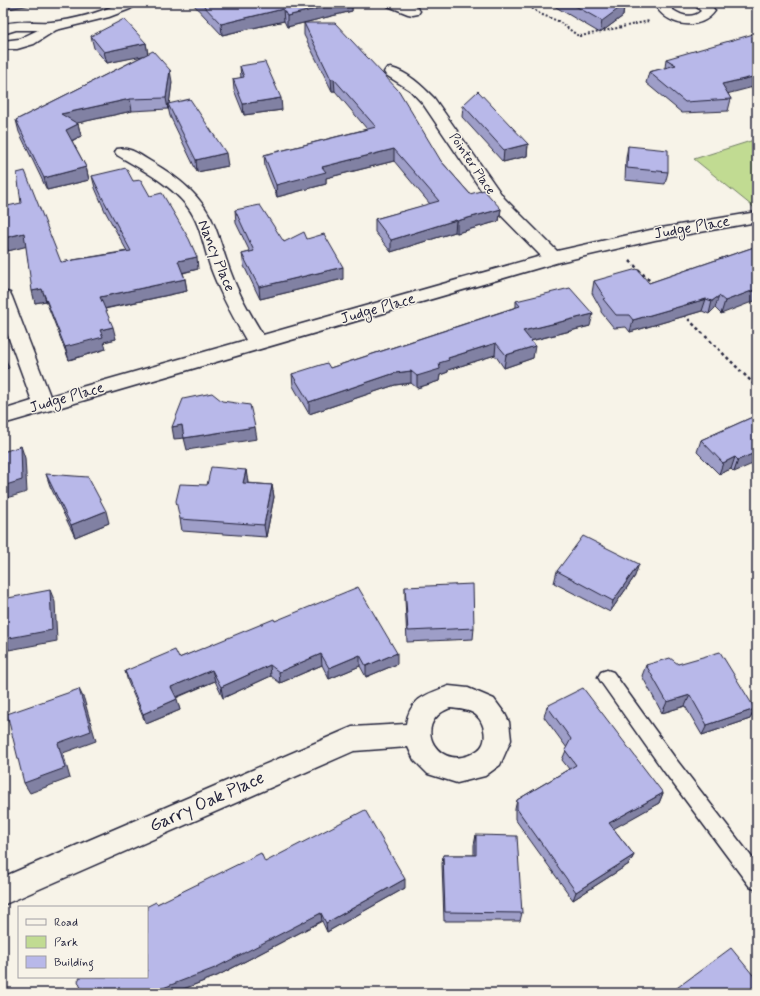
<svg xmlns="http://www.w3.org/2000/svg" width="760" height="996" font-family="Mynerve,sans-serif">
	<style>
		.green { fill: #c1db92; stroke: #727e66 }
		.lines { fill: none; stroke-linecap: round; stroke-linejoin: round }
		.lane-casing { stroke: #22223b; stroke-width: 3 }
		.street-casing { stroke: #22223b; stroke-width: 3 }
		.path-far1 { stroke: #22223b; stroke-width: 2; stroke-dasharray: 2 2; stroke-linecap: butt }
		.path { stroke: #22223b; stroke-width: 2.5; stroke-dasharray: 3 3; stroke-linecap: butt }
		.lane { fill: #f7f3e8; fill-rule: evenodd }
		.street { fill: #f7f3e8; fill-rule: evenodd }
		.wall { fill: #9e9ec8; stroke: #22223b }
		.shaded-wall { fill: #8181a3; stroke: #22223b }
		.building { fill: #b8b8e9; stroke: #22223b }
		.labels { text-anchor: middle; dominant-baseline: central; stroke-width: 3; stroke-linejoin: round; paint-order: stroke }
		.far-street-label { font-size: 13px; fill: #22223b; stroke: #f7f3e8 }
		.street-label { font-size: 15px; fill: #22223b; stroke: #f7f3e8 }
		.near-street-label { font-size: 18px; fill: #22223b; stroke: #f7f3e8 }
	</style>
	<rect width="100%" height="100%" fill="#f7f3e8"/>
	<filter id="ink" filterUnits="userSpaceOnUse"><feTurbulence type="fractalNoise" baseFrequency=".025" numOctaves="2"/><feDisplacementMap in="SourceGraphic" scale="8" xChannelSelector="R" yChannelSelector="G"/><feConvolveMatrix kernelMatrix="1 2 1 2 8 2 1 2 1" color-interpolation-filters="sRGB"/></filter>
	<g filter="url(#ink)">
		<!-- green -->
		<path class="green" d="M757,139V210L694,159Z"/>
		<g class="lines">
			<!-- lane casing -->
			<g class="lane-casing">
				<path id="lane" d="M607,670L613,672L675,758L757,864V890L750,887L663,770L601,682L598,677L601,672Z"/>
			</g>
			<!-- street casing -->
			<g class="street-casing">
				<path id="street" d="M121,3H139L130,9L109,17L56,30L34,44L17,49H3V41L19,39L38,30H16L3,34V25L5,24C21,20 35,23 51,22C75,20 100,12 121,3Z
					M386,3C397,3 413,1 420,11L418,14L413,15L408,14L388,6Z
					M661,3H675L671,8L673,10C682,16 692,19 701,11L693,3H710L715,11C701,31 670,27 657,8Z
					M391,68C408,72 422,86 434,98L504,198L557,251L655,229L757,212V222L655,240L559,262L3,424V410L32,401L3,322V291L10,293L12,297L50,396L246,340C234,319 222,297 213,274C204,252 202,225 187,206C169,183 141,169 117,155L115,152L117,149C129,146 140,155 150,161C178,177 203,196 215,227C221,242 225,258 231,273C239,295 251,315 263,335L541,256L492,206L423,104L410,90L386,75L384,72L386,69Z
					M449,686L468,688L494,699L505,714L509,722L511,740L500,765L485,776L457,783L428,774L414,760L408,747L354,751L3,905V877L343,731L352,727L406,724C410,698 427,694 449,686ZM450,708C458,709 469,709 476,715C485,723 489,742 478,750C441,777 408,724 450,708Z"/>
			</g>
			<!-- path-far1 -->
			<path class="path-far1" d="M513,3L529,6L540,14L558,21L577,35L581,36L649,21"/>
			<!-- path -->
			<path class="path" d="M630,261L652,283
				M684,315L757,387"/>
			<!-- lane -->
			<use href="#lane" class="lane"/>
			<!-- street -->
			<use href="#street" class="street"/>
		</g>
		<!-- wall -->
		<path class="wall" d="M192,3H352V11L287,27L284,21L222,35Z
			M549,3H627L626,5L624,6L623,16L600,33Z
			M304,23L441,161L470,194L501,209L499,221L457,233L455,232L391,252L375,232V219L430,204L394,161L326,178V184L277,197L265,167L264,155L367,129L335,91H332L304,35Z
			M91,36L146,43L148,54L172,82L169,104L228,166L197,172L170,116L168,107V109L132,111L77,123L78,124L81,136L72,141L86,167L89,180L47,190L19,132L16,120L145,55L107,63L94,48Z
			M666,59L728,94L731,99L728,111L682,113L646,83L649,72L665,68Z
			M240,66L282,110L244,115L234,90L233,79L241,78Z
			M463,105L528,144L527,156L503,162L462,117Z
			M628,146L668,172L665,184L625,180L626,158Z
			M92,176L133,181L150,196L198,269L183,273L185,279L187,291L105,309L116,339L104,342L106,349L69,360L46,301L35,303L26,246L8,251L6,245L3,246V207L61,262L127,251L105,211L95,188Z
			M235,210L284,242L307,239L343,279L260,299L244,266L242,254L250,252L236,223Z
			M757,246L721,314L715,308L709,314L702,311L630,332L626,327L614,328L601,312V309L592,293L594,281L649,283Z
			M516,301L590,326L531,341L533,358L504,368L495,355L448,370V372L440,375L439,381L417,388L411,383L395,385L309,414L293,386L292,374L330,368L516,307Z
			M757,415L734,472L731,469L719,474L697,452L701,440Z
			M246,470L247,483L272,485L274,497L266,537L182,531L180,519L207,485Z
			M46,474L109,523L75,537L50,486Z
			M557,571L635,576L610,612L554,583Z
			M405,587L474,628L473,639L407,642L405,599Z
			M275,621L397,664L366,677L360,666L329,679L322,665L280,683L271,676L223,698L215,681L176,698L180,710L146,724L128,682L125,671L179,658Z
			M678,664L755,709L750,719L702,735L685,706L662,713L642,676L646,665Z
			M547,706L663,793L659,803L613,828L634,855L629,864L573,900L515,819V809L517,800L569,769L562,760L567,748L544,717Z
			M476,835L522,913L520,921H444L442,864L443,855H474V845Z
			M265,862L405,888L327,932L322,921L217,976L173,993H83L157,904Z"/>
		<!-- shaded-wall -->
		<path class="shaded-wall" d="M6,3H42L8,9Z
			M339,3H352V11L287,27V16Z
			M617,3H627L626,5L624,6L623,16L600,33L602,21Z
			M283,9L284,21L222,35L221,24Z
			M146,43L148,55L107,63L104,52Z
			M170,70L172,82L169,105L168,104V109L166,98Z
			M757,76V86L719,96L722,84Z
			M331,79H334L335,91H332Z
			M281,98L282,110L244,115L243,104Z
			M130,99L132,111L64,126L61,114Z
			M78,124L81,136L69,142L66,130Z
			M528,144L527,156L503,162L504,150Z
			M394,149V161L326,178V184L277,197L276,185L322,167Z
			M226,153L228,166L197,172L196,160Z
			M86,167L89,180L47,190L44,178Z
			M501,209L499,221L457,233V221Z
			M456,220L455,232L391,252V240Z
			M24,233L28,246L8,251L4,238Z
			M3,235L6,245L3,246Z
			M197,257L198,269L181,273L178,261Z
			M343,267V279L260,299L259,287Z
			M185,279L187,291L103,309L100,297Z
			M42,289L46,301L35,303L32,291Z
			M757,289V300L721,314L725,301Z
			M719,296L715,308L709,314L712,301Z
			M706,299L702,311L630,332L633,320Z
			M593,314L590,326L522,343L523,331Z
			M113,327L116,339L104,342L106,349L69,360L65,347L100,330Z
			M496,343L495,355L448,370V372L440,375L439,381L417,388V376L439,363L448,358Z
			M535,346L533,358L504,368L506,355Z
			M3,352L9,368L3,370Z
			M411,371V383L395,385L309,414V402L395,373Z
			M182,425L185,438L174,439L172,427Z
			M255,427L257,439L187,450L184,438Z
			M21,446L25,458L27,492L3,499V486Z
			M757,452V462L734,472L738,460Z
			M735,457L731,469L719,474L723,463Z
			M246,470L248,482L245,495L243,483Z
			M272,485L274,497L266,537L264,525Z
			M106,511L109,523L75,537L71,525Z
			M639,564L635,576L610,612L613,601Z
			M50,590L55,602L57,641L9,650L4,639Z
			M397,653V664L366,677V666Z
			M321,654L322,665L280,683L279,672Z
			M360,655V666L329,679V668Z
			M270,665L271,676L223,698L221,687Z
			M212,670L215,681L174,698L171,687Z
			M79,689L84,699L96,741L63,753L70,778L30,793L24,783L58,743Z
			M690,695L685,706L662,713L667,702Z
			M177,699L180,710L146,724L143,714Z
			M755,709L750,719L702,735L707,725Z
			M663,793L659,803L606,833L609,823Z
			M634,855L629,864L573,900L576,892Z
			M405,879V888L327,932L326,923Z
			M321,913L322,921L217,976L173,993H150Z"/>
		<!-- building -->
		<path class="building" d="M201,3H339L287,16L283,9L221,24Z
			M570,3H621L625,4L602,21Z
			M124,19L146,43L104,52L91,36Z
			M304,23H335L399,91L441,161L470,194L484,190L501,209L457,221L456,220L391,240L375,219L439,201L394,149L322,167L326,172L276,185L264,155L376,127L334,79H331Z
			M757,33V76L722,84L731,99L685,102L649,72L676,65L666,59Z
			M153,51L170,70L166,98L130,99L61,114L78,124L66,130L86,167L44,178L16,120Z
			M265,62L281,98L243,104L233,79L244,77L240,66Z
			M478,91L528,144L504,150L463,105Z
			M190,99L226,153L196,160L168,104Z
			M628,146L668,150V172L627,168Z
			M126,168L133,181L141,180L150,196L162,193L189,239L197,257L178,261L185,279L100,297L113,327L100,330L103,337L65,347L42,289L32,291L24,233L4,238L3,235V207L21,203L17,173L25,171L61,262L131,251L103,199L92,176Z
			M260,205L284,242L304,232L307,239L324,234L343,267L259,287L242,254L254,251L235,210Z
			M757,246V289L725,301L719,296L712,301L706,299L633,320L629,315H616L603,299L605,298L594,281L637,269L649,283Z
			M570,288L593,314L523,331L535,346L506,355L496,343L448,358L449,360L439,363L440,369L417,376L411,371L395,373L309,402L292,374L327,363L330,368L520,306L516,301Z
			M212,393L222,401L250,405L255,427L184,438L182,425L172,427L183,399Z
			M757,415V452L738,460L735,457L723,463L701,440Z
			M21,446L22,480L3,486V452Z
			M211,467L246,470L243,483L272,485L264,525L180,519L176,501L180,484L207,485Z
			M46,474L88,477L106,511L71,525Z
			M583,536L639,564L613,601L557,571Z
			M473,584L474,628L408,631L405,587Z
			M358,587L397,653L366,666L360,655L329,668L321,654L279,672L270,665L221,687L212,670L171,687L177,699L143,714L125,671L175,650L179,658L274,619L275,621Z
			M50,590L52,630L4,639L3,599Z
			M720,652L755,709L707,725L690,695L667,702L646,665L670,658L678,664Z
			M583,688L663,793L609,823L634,855L576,892L517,809V800L576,765L565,750L571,739L547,706Z
			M79,689L91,731L58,743L65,768L24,783L7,714Z
			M365,810L405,879L326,923L321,913L215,968L150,993H83L78,981L80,977H147V907H146L156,902L157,904L261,853L265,862Z
			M476,835L517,836L522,913L445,912L443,855H476Z
			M731,948L757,980V993H670Z"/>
	</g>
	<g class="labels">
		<!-- far-street labels -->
		<g class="far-street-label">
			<text transform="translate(472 164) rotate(56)">Pointer Place</text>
		</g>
		<!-- street labels -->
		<g class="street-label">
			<text transform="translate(692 228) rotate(-10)">Judge Place</text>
			<text transform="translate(216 256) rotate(68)">Nancy Place</text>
			<text transform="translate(378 309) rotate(-16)">Judge Place</text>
			<text transform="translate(67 398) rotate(-16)">Judge Place</text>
		</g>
		<!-- near-street labels -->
		<g class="near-street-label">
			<text transform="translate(207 802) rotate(-24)">Garry Oak Place</text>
		</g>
	</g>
	<!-- margin -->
	<rect width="760" height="996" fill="none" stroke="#f7f3e8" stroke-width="16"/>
	<rect x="8" y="8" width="744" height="980" fill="none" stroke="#22223b" stroke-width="1.5" filter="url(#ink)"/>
	<!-- legend -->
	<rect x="18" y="906" width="130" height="72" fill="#f7f3e8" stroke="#a29fa3"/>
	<rect x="26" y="919" width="20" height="6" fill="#f7f3e8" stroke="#a29fa3"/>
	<text x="54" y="926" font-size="12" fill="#22223b">Road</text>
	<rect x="26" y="936" width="20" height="12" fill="#c1db92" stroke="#a29fa3"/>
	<text x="54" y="946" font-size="12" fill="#22223b">Park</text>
	<rect x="26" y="956" width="20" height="12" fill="#b8b8e9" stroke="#a29fa3"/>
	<text x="54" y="966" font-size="12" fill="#22223b">Building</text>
</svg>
